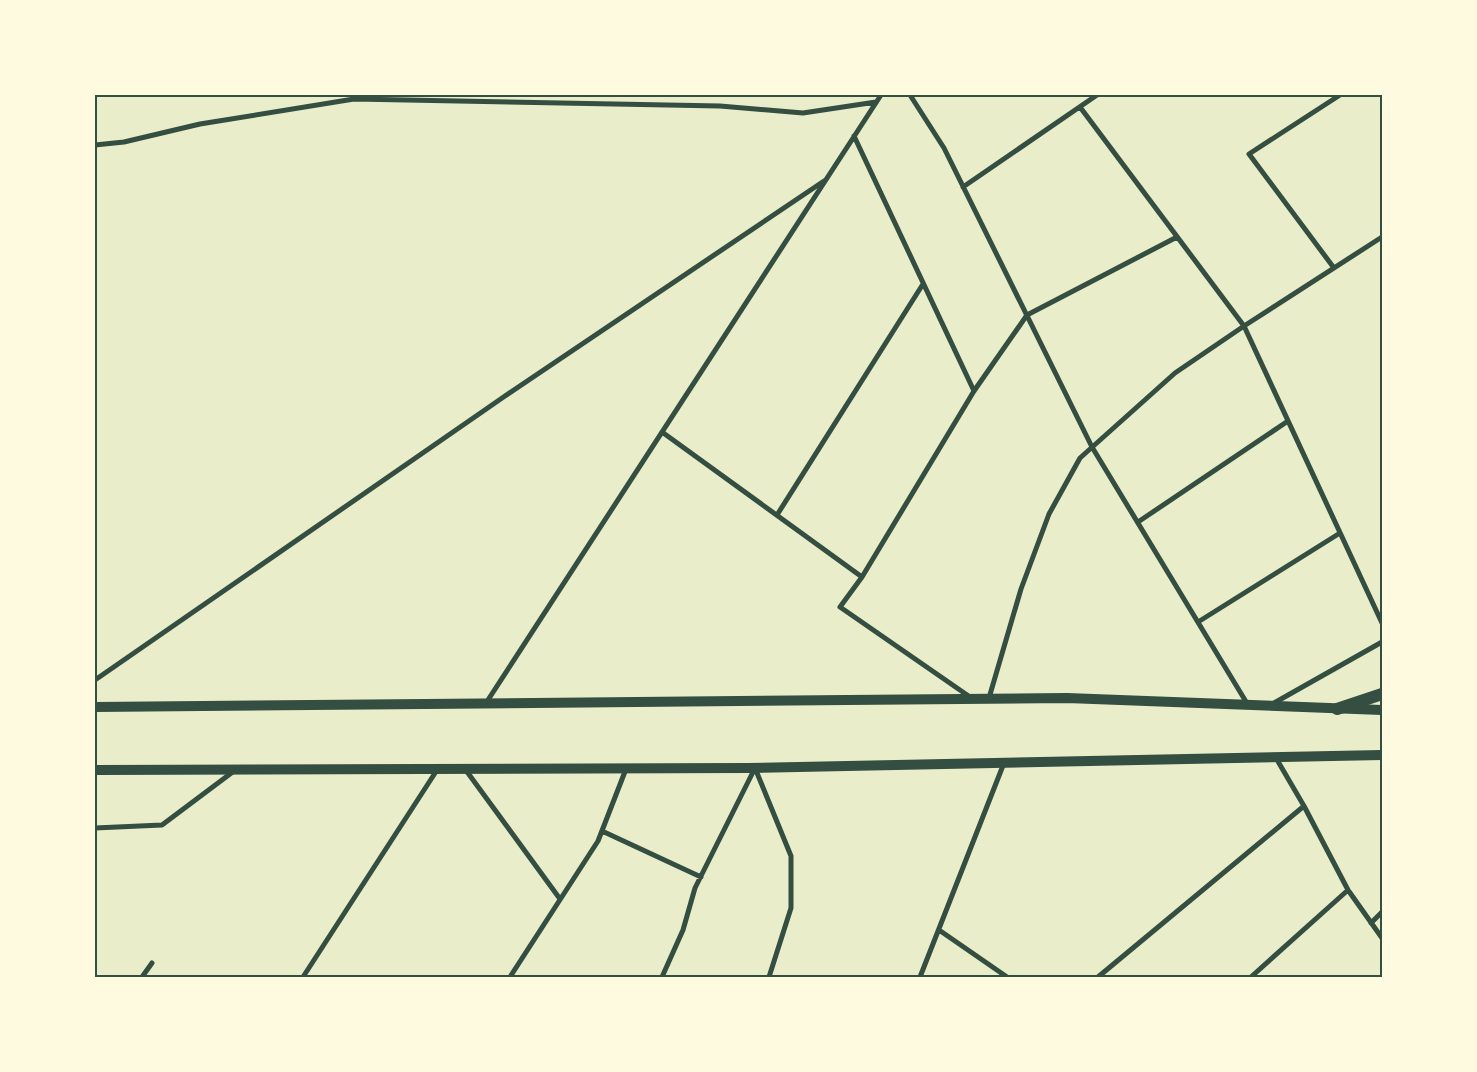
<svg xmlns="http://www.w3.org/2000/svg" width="1477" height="1072" font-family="'Titillium Web',sans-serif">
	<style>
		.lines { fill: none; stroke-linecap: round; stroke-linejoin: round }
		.minor { stroke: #344e41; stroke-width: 5 }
		.secondary { stroke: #344e41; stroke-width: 10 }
		.primary { stroke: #344e41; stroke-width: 12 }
		.neatline { fill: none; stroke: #344e41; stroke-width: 2 }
	</style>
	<rect width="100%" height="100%" fill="#e9edc9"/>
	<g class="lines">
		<!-- minor -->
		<path class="minor" d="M910,95L944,148L1092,447L1248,705
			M1080,107L1244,326L1382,623
			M854,136L974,391
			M95,145L124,142L200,124L354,99L720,106L803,113L876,102
			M963,187L1097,95
			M1334,268L1249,154L1340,95
			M662,432L862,577
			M777,515L923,284
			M1138,522L1288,421
			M1198,622L1340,533
			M95,680L505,396L824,181
			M970,697L840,607L862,577L974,391L1027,315L1177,237
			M989,698L1021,589L1049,514L1080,458L1175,373L1244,326L1382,237
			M486,703L881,95
			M1274,703L1382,642
			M755,768L791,856V908L769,977
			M465,769L560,899
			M1304,806L1348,890L1382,938
			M95,828L162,825L234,771
			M602,831L701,877
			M1371,923L1382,912
			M939,930L1007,977
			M142,977L152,963
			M303,977L437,770
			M510,977L598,841L626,769
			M662,977L683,930L695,888L755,768
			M920,977L1004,763
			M1098,977L1304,806L1276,758
			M1251,977L1348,890"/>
		<!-- secondary -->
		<path class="secondary" d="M95,707L1067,698L1382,710
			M95,770L748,768L1382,755"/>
		<!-- primary -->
		<path class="primary" d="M1337,709L1382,694"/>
	</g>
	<!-- border -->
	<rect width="1477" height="1072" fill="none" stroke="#fefae0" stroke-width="192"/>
	<rect x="96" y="96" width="1285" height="880" class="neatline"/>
</svg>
